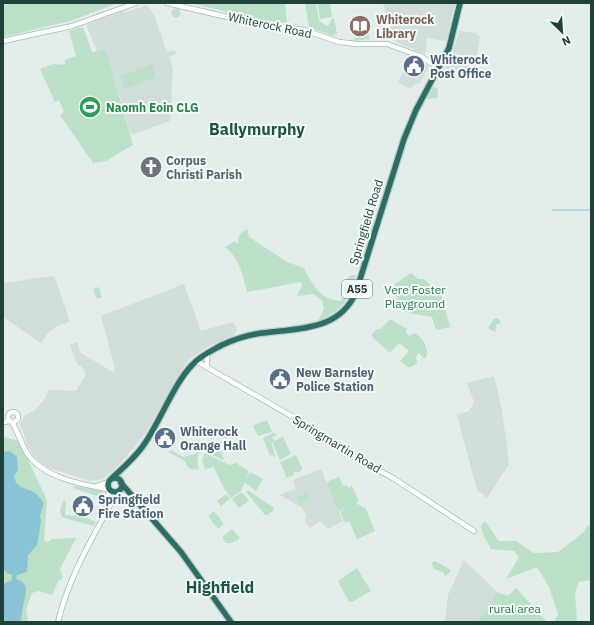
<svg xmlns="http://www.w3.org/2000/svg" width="594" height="625" font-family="'IBM Plex Sans',sans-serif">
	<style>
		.built { fill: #d1ddd9 }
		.green { fill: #bbe0c7 }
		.water { fill: #88c4d5 }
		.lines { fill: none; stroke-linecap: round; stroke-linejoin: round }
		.stream { stroke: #88c4d5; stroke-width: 1 }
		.secondary-casing { stroke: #a0bab3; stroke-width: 6 }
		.highway-casing { stroke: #c1cac8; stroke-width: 8 }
		.secondary { stroke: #fff; stroke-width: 4.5 }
		.highway { stroke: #2b6e65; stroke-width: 5.5 }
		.labels { text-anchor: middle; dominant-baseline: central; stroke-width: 4; stroke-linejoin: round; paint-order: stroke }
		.shield { fill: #f4faf7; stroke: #607873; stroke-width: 1 }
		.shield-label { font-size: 11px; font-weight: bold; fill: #21403a }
		.education-label { font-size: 12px; font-weight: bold; fill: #785e54; stroke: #f4faf7; text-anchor: start }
		.street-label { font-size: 12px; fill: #21403a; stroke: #f4faf7 }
		.service-label { font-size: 12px; font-weight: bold; fill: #4e5e75; stroke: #f4faf7; text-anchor: start }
		.leisure-label { font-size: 12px; font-weight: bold; fill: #27864d; stroke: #f4faf7; text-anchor: start }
		.worship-label { font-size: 12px; font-weight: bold; fill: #5b616d; stroke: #f4faf7; text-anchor: start }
		.park-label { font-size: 12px; fill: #29794e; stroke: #f4faf7 }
		.district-label { font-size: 16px; font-weight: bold; fill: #1c534a; stroke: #f4faf7 }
	</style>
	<rect width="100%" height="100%" fill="#e3ede9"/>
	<!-- built -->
	<path class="built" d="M383,3H455L446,41L427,38L425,54L396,42Z
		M147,5L154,15L167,52L175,50L176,54L169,57L173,68L170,121L131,135L106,49L97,51L86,25L123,11L124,13Z
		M459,31L476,33L480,37L474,79L445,68L453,52Z
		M412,58L429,66L420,83L415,84L410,89L399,83L398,81Z
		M54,276L70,321L56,327L48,333L41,343L3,317V283Z
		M184,284L201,331L233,322L237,330L234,335L209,346L188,360L145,434L118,466L103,479L90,481L52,469L42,464L33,455L27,444L20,424L24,416L34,411L44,400L49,390L76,391L86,374L82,367L77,364L70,345L77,342L81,353L113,372L115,368L101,316Z
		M494,376L502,410L509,464L487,498L477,490L457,415L469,411L474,402L467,383Z
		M321,469L343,521L327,529L320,521L310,528L305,522L306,515L302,508L280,495L296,488L293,480Z
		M464,560L497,592L486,612L476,622H445L448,595Z"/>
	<!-- green -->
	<path class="green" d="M3,3H118L70,21L3,37Z
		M190,3H285L287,23L261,20Z
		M305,3H316L319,20L326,26L329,25L331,19L334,18L337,34H334L333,36L309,27Z
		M318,3H330L332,17L320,19Z
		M171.5 13a4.5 4.5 0 1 1 9 0a4.5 4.5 0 1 1-9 0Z
		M365,21H367L369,39L355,41L354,38H358L357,35L366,33Z
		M83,27L92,52L106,49L133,145L106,161L93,163L60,115L64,112L59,100L55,102L40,69L53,64L65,65V60L76,56L69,31Z
		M152,64L156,77L124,89L120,76Z
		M433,87L438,88L437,98L428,99L427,97Z
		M247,229L249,237L287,262L304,268C313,285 319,299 341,301L342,299V284L351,275H356C349,301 342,310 318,321L324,309L322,300L313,294L297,296L302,286L301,282L247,292C243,275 239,258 225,247L235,241L238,244V239L241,233Z
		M411,273L418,279H424L442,297L450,327L436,330L432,317C408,313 396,313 395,284Z
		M99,287L102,297L97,299L93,289Z
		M498,318L501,323L496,325L495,332L488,328L494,319Z
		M390,319L407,329L406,332L409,336L415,333C422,337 430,349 426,357L424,359L419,353L416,357L417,363L411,367H407L400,361L409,351L399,343L390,353L373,338L372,334L377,329H381Z
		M267,420L272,432L258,436L253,426Z
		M273,433L277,435L272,437L274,441L271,442L276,458L273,455L270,456L263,438Z
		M3,437L19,441L47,500L44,539L47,543L52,539L76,538L60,569L63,577L61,580H59L52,595L39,591L32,593L26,610L28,619L26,622H3Z
		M283,437L291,454L280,460L272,442Z
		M213,441L216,450L211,452L205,443Z
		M199,449C200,457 195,458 199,469L193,470L188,467L184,460L168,452L171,450L183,457L196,454Z
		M220,450L224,460H223L210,454Z
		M205,453L229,465L236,463L249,471L241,491L231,498L223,487L214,467L205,469L202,461Z
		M296,455L302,468L300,472H294V475L287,478L280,462Z
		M250,472L263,479L256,491L244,482Z
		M339,477L343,486L347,485L348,488L352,486L359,502L356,503L366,509L375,531L357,539L349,521L345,523L340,511L351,506L338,511L327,484L329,481Z
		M74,486L102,491L104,495L103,503L97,496L73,488Z
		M248,490L274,508L273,511L267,515H265L246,492Z
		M240,493H243L249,501L239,508L232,499Z
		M307,493L310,499L300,504L297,497Z
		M226,494L230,499L221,506L217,501Z
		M63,501H66L65,515L74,516L75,513L96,522L93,526L62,517L60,511Z
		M214,511L224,524L218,529L208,516Z
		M485,521L499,541H516L534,553L558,552L584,532L587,526L591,525V580L579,582L575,592L577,622H554L558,614L549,587L537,567L506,579L519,557L514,551L491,549L482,532L481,526Z
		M232,529L240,538L232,543H226L222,537Z
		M435,561L451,570L448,574L445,576L443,572L434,569L431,563Z
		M357,568L371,591L352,602H349L338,581Z
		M516,588L547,622H476L486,612L497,592L508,596Z"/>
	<!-- water -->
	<path class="water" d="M10,451L17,457L18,470L14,476C16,489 26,487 35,493C39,496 41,500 44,503L40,516L41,522L37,545L28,555L27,572L17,575L16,579C31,583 25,595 23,606C22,611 22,617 20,622H7L4,620L3,584L12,580V575L7,573L3,568V452Z"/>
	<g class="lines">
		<!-- stream -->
		<path class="stream" d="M553,210H591"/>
		<!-- secondary casing -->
		<g class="secondary-casing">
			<path id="secondary" d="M167,3L262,25L304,30L339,42L357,44H387L420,56L439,68
				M3,41L72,26L136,3
				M196,361L300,421L346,453L393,478L474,531
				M207,367V353
				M8 417a5 5 0 1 1 10 0a5 5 0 1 1-10 0Z
				M3,422L10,421
				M12,422C18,432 21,443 27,453C42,477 82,485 108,489
				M97,486L108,482
				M106,511L109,490
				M58,622C69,575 95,534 117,492"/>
		</g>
		<!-- highway casing -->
		<g class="highway-casing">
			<path id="highway" d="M108 485a7 7 0 1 1 14 0a7 7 0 1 1-14 0Z
				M112,478C124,467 136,457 145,443C160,421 174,384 192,365C200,356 211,351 222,345C233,340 244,336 256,334C293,328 339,333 356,292L404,139L416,110L449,48L460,3
				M121,483L181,552L231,622"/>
		</g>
		<!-- secondary -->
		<use href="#secondary" class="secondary"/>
		<!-- highway -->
		<use href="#highway" class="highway"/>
	</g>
	<!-- icons -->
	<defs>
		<g id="library-disc" transform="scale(1.15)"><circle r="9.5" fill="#8d6e63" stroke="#f4faf7"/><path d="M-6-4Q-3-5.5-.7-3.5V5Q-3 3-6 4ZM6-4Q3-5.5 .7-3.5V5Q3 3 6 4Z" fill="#fff"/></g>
		<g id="civic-disc" transform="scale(1.15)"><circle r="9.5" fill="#5c6f8a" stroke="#f4faf7"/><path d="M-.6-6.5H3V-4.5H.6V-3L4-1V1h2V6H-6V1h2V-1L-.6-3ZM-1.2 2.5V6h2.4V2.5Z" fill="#fff"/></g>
		<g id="stadium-disc" transform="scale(1.15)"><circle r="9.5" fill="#2e9e5b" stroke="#f4faf7"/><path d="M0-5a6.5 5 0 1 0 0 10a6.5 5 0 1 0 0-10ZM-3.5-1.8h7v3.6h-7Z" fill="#fff"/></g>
		<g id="church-disc" transform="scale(1.15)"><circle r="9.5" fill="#6b7280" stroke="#f4faf7"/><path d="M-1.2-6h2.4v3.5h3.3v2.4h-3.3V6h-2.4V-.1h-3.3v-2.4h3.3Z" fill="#fff"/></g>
	</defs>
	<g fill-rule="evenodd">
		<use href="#library-disc" x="360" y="26"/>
		<use href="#civic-disc" x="414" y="66"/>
		<use href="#stadium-disc" x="90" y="107"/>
		<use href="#church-disc" x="151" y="167"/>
		<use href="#civic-disc" x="280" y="379"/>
		<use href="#civic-disc" x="165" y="438"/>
		<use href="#civic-disc" x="83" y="506"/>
	</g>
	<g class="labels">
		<!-- shield labels -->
		<rect class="shield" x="342" y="280" width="30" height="18" rx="3"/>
		<g class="shield-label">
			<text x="357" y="289">A55</text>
		</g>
		<!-- education labels -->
		<g class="education-label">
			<text x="376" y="19">Whiterock<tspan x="376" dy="14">Library</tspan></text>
		</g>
		<!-- street labels -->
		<g class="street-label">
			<text transform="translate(270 25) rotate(12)">Whiterock Road</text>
			<text transform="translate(366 222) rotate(-73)">Springfield Road</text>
			<text transform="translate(337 444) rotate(31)">Springmartin Road</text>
		</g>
		<!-- service labels -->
		<g class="service-label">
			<text x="430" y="59">Whiterock<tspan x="430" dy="14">Post Office</tspan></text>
			<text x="296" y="372">New Barnsley<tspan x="296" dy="14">Police Station</tspan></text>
			<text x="180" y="431">Whiterock<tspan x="180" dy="14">Orange Hall</tspan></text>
			<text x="98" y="499">Springfield<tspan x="98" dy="14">Fire Station</tspan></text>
		</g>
		<!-- leisure labels -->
		<g class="leisure-label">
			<text x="106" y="107">Naomh Eoin CLG</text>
		</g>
		<!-- worship labels -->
		<g class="worship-label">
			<text x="166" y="160">Corpus<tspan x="166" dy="14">Christi Parish</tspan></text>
		</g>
		<!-- park labels -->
		<g class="park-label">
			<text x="415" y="289">Vere Foster<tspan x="415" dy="14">Playground</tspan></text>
			<text x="515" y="608">rural area</text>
		</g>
		<!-- district labels -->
		<g class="district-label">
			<text x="257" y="129">Ballymurphy</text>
			<text x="220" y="587">Highfield</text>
		</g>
	</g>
	<!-- border -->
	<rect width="594" height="625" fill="none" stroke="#21403a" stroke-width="8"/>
	<!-- north arrow -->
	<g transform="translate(562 32) rotate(155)" stroke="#f4faf7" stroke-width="3" paint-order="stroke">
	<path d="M0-3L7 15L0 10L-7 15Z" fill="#21403a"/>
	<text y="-6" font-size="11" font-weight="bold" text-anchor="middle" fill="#21403a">N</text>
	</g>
</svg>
